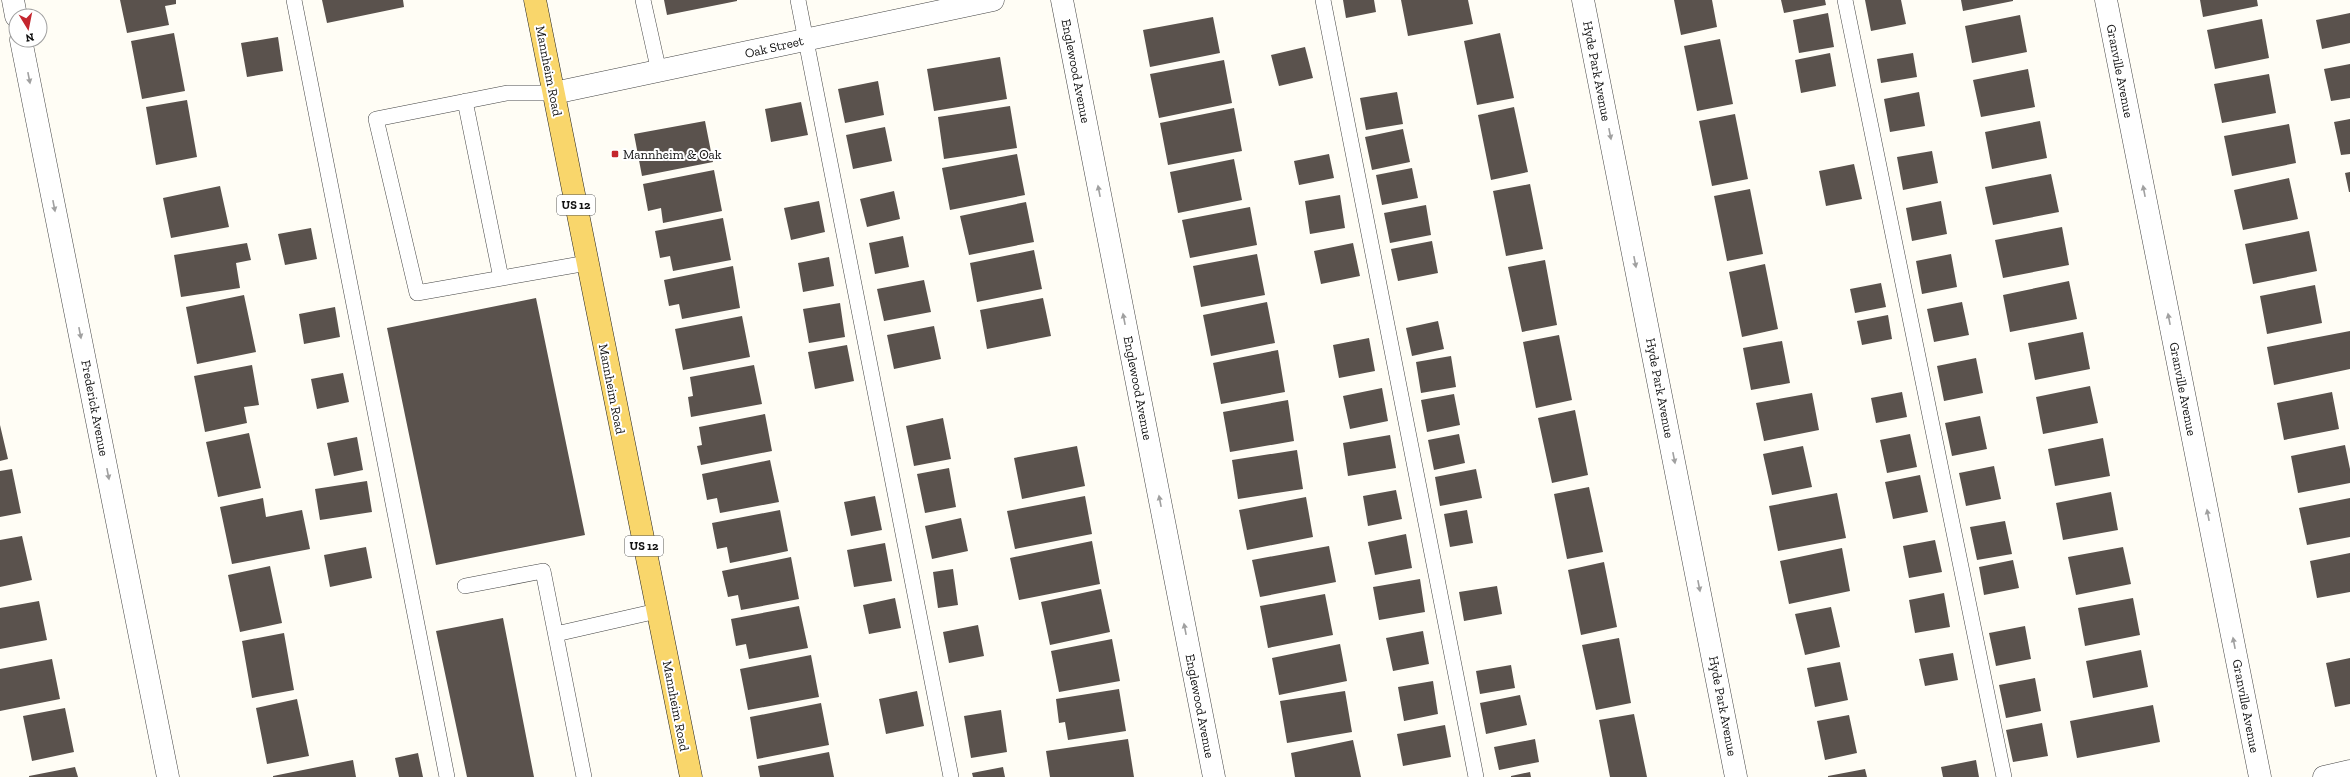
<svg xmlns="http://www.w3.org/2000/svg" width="2350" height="777" font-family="'Zilla Slab',serif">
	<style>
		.building { fill: #5a524d }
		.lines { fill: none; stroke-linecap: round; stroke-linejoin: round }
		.lane-casing { stroke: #444; stroke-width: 16 }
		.street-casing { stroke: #444; stroke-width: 23 }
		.primary-casing { stroke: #222; stroke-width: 23 }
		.lane { stroke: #fff; stroke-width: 15 }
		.street { stroke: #fff; stroke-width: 22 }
		.primary { stroke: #f9d66b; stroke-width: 22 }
		.oneway { fill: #a0a0a0 }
		.poi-dot { fill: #c4262e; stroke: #fff; stroke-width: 1.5 }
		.labels { text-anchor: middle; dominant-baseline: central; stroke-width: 4; stroke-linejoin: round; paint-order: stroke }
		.shield { fill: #fff; stroke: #585858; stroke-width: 1 }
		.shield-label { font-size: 12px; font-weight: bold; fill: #111 }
		.street-label { font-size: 13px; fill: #111; stroke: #fff }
		.poi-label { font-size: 13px; fill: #111; stroke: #fff; text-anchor: start }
	</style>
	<rect width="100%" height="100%" fill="#fffdf5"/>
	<!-- building -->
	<path class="building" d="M120,0H176V4L165,6L169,25L127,33Z
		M322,0H403L404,7L327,23Z
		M664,0H737V1L667,15Z
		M1343,0H1374L1376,12L1346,18Z
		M1401,0H1468L1473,24L1408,36Z
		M1674,0H1712L1717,27L1681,35Z
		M1781,0H1825L1826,5L1784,13Z
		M1865,0H1901L1906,24L1871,31Z
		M1961,0H2013V1L1963,11Z
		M2200,0H2257L2258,6L2203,17Z
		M1828,13L1834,47L1799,53L1793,20Z
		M2350,13V43L2322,49L2316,20Z
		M2020,15L2027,52L1972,63L1965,26Z
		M1213,17L1220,53L1150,67L1143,30Z
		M2262,19L2269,58L2215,69L2207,30Z
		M174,33L185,91L142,99L131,41Z
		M1500,33L1514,98L1477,105L1464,41Z
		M278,37L283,71L247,77L241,43Z
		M1720,39L1733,104L1697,111L1684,46Z
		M1305,47L1313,78L1279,86L1271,55Z
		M1830,53L1836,86L1801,93L1795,60Z
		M1913,53L1917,77L1881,83L1877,59Z
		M1000,57L1007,99L934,111L927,69Z
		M1224,60L1232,103L1159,118L1150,74Z
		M2350,64V98L2331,101L2324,69Z
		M2028,69L2035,107L1981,117L1973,80Z
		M2269,74L2276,113L2222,123L2214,84Z
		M878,81L884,115L845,123L838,89Z
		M1397,92L1403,124L1366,130L1360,98Z
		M1919,92L1925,126L1890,132L1884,99Z
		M187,100L197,157L156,165L146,107Z
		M801,102L808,135L771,142L765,109Z
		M1010,106L1017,148L944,159L938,117Z
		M1514,107L1528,172L1491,180L1478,115Z
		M1234,108L1242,151L1168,165L1160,123Z
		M1735,114L1748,179L1712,186L1699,121Z
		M2350,119V154L2341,155L2334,122Z
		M705,121L713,162L642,176L634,134Z
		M2040,121L2047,158L1992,169L1985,132Z
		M2289,124L2296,163L2232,176L2224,136Z
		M885,127L892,161L853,169L846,135Z
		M1403,129L1410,162L1372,170L1365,137Z
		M1932,151L1938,183L1903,190L1897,157Z
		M1017,154L1025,195L950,210L942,168Z
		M1329,154L1334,178L1299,185L1294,161Z
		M1234,159L1242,200L1178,213L1170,172Z
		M1854,164L1862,199L1826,206L1819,171Z
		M1412,168L1418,198L1382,205L1376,175Z
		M714,170L722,211L663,223L661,208L648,211L643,184Z
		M2350,172V192H2349L2345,173Z
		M2051,174L2059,212L1993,225L1985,187Z
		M2289,178L2298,219L2243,230L2234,190Z
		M1530,184L1543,249L1506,256L1493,191Z
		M220,186L229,227L171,238L163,198Z
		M1750,189L1763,254L1727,261L1714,196Z
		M894,191L900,219L867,227L860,199Z
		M1340,195L1345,228L1310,234L1305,201Z
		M819,201L825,232L791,240L784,208Z
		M1941,201L1947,234L1912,241L1906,208Z
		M1026,202L1034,242L969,255L960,216Z
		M1426,205L1431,235L1390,243L1384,213Z
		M1250,207L1257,245L1190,258L1182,220Z
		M723,218L731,260L673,271L670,256L660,258L655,231Z
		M2062,227L2069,265L2003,278L1995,240Z
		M311,228L317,259L285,265L278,234Z
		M2309,231L2317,271L2253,284L2245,244Z
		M903,236L909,267L875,274L869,243Z
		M1432,241L1438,273L1398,281L1391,249Z
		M247,243L251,260L236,263L240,288L181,297L174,255Z
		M1353,243L1360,276L1321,284L1314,251Z
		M1034,250L1042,289L977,302L970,263Z
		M1257,254L1265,295L1201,307L1193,266Z
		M1951,254L1957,287L1922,294L1916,261Z
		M829,257L834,286L803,292L798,263Z
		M1545,260L1557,325L1522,332L1508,267Z
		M1765,264L1778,329L1742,337L1729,272Z
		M733,266L740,308L682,319L679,304L669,306L664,280Z
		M924,280L931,312L884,321L877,289Z
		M2069,281L2077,319L2010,332L2003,295Z
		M1881,283L1886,307L1855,313L1850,289Z
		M2315,285L2322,323L2267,334L2260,296Z
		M244,295L256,352L197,364L186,307Z
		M536,298L585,535L436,565L387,328Z
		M1043,298L1051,336L987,349L980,310Z
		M1267,302L1275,343L1211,356L1203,315Z
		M1962,302L1969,335L1934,342L1927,309Z
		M840,303L845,337L809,343L803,309Z
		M335,307L340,337L304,344L299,314Z
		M1888,315L1892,339L1862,345L1857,321Z
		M742,316L750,357L683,370L675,329Z
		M1438,321L1444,349L1412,356L1406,328Z
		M934,326L941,359L894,369L887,335Z
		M2350,331V369L2274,385L2267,347Z
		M2083,332L2090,369L2035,380L2028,343Z
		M1559,335L1572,400L1536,408L1523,342Z
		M1369,338L1375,371L1339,378L1333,345Z
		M1782,341L1790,383L1751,390L1743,348Z
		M847,345L854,381L815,389L808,352Z
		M1278,350L1285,392L1221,404L1213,363Z
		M1451,356L1456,387L1421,393L1416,362Z
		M1976,358L1983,393L1944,401L1937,366Z
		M252,365L259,405L244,407L247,423L205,432L194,376Z
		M754,365L762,404L691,417L688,397L693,396L690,377Z
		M343,373L349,402L317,409L311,379Z
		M2090,386L2098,423L2043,434L2036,397Z
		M1382,388L1388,421L1350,429L1343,396Z
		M1902,392L1907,417L1876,423L1871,398Z
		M2332,392L2339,429L2284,440L2277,403Z
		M1812,393L1819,430L1764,441L1756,403Z
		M1454,394L1460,425L1427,432L1421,400Z
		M1288,400L1294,441L1230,452L1223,412Z
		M1575,410L1588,475L1552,483L1538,418Z
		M765,414L772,451L701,465L697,446L702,445L699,427Z
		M1980,416L1987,449L1952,456L1945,423Z
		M943,418L951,459L914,466L906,426Z
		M0,425L8,459L0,461Z
		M249,433L261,488L218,497L206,442Z
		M1459,434L1465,463L1434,470L1428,440Z
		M1910,434L1917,467L1887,473L1880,440Z
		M1390,435L1396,468L1348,476L1343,443Z
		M357,437L363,470L334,476L327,443Z
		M2103,438L2110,476L2055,486L2048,449Z
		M2345,445L2350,469V483L2298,493L2291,456Z
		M1077,446L1085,486L1022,499L1014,458Z
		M1803,446L1812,487L1772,495L1763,454Z
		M1297,450L1303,489L1238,499L1232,460Z
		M770,460L779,502L720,513L717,498L707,500L702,474Z
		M1994,466L2001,499L1966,506L1959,473Z
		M949,468L956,507L925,513L917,474Z
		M12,469L21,513L0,517V471Z
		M1476,469L1482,498L1440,506L1435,477Z
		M1920,475L1928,512L1893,519L1885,482Z
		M367,481L372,512L320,520L315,489Z
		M1589,487L1603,552L1567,559L1554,494Z
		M1396,490L1402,519L1368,526L1363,496Z
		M2111,492L2118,530L2063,540L2056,503Z
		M1837,493L1846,538L1778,551L1769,506Z
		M875,496L882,530L851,536L844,502Z
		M1085,496L1092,534L1015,549L1007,511Z
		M1306,497L1313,537L1247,550L1239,510Z
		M263,498L266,517L302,510L310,549L232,564L220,507Z
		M2350,498V537L2307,545L2299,508Z
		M780,510L788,551L730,563L727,547L717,549L712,523Z
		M1467,510L1473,543L1450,547L1444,514Z
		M961,518L968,551L932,559L925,526Z
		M2005,521L2012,554L1977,560L1970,527Z
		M1406,534L1412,568L1375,575L1368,542Z
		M22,536L32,580L0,587V540Z
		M1935,540L1942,572L1909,578L1903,546Z
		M1092,541L1100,584L1019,600L1010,558Z
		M885,543L892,581L854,587L847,550Z
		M1329,546L1336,582L1260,597L1252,560Z
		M366,547L372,578L330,587L324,555Z
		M2123,547L2131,584L2076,595L2068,557Z
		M1842,548L1850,591L1789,604L1780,561Z
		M2350,553V592L2317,598L2310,561Z
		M791,557L799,599L741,610L738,595L728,597L722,571Z
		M2013,560L2019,588L1984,595L1979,567Z
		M1604,562L1617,627L1581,635L1568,570Z
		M270,566L282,623L240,632L228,575Z
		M953,569L958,605L938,608L933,572Z
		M1420,579L1425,612L1379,620L1373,587Z
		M1497,586L1502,614L1464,621L1459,592Z
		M1101,589L1110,632L1050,645L1041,602Z
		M1944,593L1950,627L1915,633L1909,600Z
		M1325,594L1333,635L1268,648L1260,606Z
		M895,598L901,628L869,634L863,605Z
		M2133,598L2140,635L2085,646L2078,608Z
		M39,601L47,640L0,649V608Z
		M799,606L808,648L749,659L746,644L736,646L731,619Z
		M1831,607L1840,647L1805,655L1795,614Z
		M503,618L534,777H467L436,631Z
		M978,625L984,656L949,663L943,632Z
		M2025,626L2031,659L1996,666L1989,633Z
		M1423,631L1429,664L1393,671L1386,638Z
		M284,633L294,690L252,698L242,641Z
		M1619,638L1631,703L1596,710L1582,645Z
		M1112,639L1120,681L1059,692L1051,651Z
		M1340,644L1347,681L1279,695L1272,658Z
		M2141,650L2148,687L2093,698L2086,661Z
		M1953,653L1958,680L1925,686L1919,659Z
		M811,655L819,697L748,710L740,669Z
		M2350,658V704L2335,707L2326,663Z
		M52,659L60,699L0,711V669Z
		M1840,662L1848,700L1815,707L1807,668Z
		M1511,665L1515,688L1480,694L1476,671Z
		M2035,678L2041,711L2006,718L1999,685Z
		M1433,681L1438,714L1404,721L1398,687Z
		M1119,689L1126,731L1068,740L1065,722L1059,723L1056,699Z
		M917,691L924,726L886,734L879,699Z
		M1345,691L1352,732L1287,743L1280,701Z
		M1520,695L1527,725L1486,734L1480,703Z
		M297,699L309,756L267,764L256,708Z
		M821,703L829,745L757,759L750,717Z
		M2153,705L2160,742L2077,758L2070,721Z
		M65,708L74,752L32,761L23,716Z
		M1001,710L1007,752L971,758L964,716Z
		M1634,714L1647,777H1610L1599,720Z
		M1849,715L1857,753L1825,760L1817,721Z
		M2042,723L2048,756L2013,762L2006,730Z
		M1445,725L1451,757L1403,766L1397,734Z
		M1128,739L1134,777H1050L1046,751Z
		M1535,739L1539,762L1499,770L1494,747Z
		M1353,740L1361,777H1295L1291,753Z
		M829,752L834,777H760L758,766Z
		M418,753L423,777H399L395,758Z
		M353,760L356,777H273V776Z
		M1976,760L1979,777H1943L1941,767Z
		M75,767L78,777H29V776Z
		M1003,767L1005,777H973L972,773Z
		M1865,769L1867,777H1828V776Z
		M1530,772L1531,777H1511V776Z"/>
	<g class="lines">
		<!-- lane casing -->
		<g class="lane-casing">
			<path id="lane" d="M294,0L447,777
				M643,0L659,72
				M798,0L951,777
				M1323,0L1476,777
				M1845,0L2004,777
				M554,93H507L376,119L417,293L587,263
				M465,101L501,278
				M465,586L543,571L584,777
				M556,634L657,611"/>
		</g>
		<!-- street casing -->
		<g class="street-casing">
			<path id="street" d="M13,0L16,16
				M1062,0L1214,777
				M1583,0L1736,777
				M2106,0L2260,777
				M21,40L168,777
				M554,93L993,0
				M2324,777L2350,771"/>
		</g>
		<!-- primary casing -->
		<g class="primary-casing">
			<path id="primary" d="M535,0L691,777"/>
		</g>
		<!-- lane -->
		<use href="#lane" class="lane"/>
		<!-- street -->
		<use href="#street" class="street"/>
		<!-- primary -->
		<use href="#primary" class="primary"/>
	</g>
	<!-- one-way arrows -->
	<defs><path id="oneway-solid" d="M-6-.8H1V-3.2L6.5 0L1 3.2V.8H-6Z"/></defs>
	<g class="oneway">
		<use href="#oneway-solid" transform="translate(29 78) rotate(79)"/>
		<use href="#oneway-solid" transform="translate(1610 134) rotate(79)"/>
		<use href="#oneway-solid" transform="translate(1099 191) rotate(-101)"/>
		<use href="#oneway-solid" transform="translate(2144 191) rotate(-101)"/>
		<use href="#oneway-solid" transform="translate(54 206) rotate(79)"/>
		<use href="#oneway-solid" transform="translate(1635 262) rotate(79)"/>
		<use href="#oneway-solid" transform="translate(1124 319) rotate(-101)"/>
		<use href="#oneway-solid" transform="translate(2169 319) rotate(-101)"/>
		<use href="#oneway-solid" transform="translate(80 333) rotate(79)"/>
		<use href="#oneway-solid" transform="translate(1674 458) rotate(79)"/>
		<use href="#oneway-solid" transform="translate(108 474) rotate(79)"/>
		<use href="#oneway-solid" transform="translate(1160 501) rotate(-101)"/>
		<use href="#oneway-solid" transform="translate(2208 515) rotate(-101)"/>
		<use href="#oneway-solid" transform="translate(1699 586) rotate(79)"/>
		<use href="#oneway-solid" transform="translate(1185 629) rotate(-101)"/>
		<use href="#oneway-solid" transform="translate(2234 643) rotate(-101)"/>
	</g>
	<!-- markers -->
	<rect class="poi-dot" x="611" y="150" width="8" height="8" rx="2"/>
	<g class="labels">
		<!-- shield labels -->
		<g class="shield">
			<rect x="557" y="195" width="38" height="20" rx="3"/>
			<rect x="625" y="536" width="38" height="20" rx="3"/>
		</g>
		<g class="shield-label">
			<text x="576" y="205">US 12</text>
			<text x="644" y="546">US 12</text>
		</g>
		<!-- street labels -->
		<g class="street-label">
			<text transform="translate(774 47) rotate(-13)">Oak Street</text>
			<text transform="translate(549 71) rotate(79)">Mannheim Road</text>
			<text transform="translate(1076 71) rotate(79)">Englewood Avenue</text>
			<text transform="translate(1597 71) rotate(79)">Hyde Park Avenue</text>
			<text transform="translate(2120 71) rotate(79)">Granville Avenue</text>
			<text transform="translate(1138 388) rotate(79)">Englewood Avenue</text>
			<text transform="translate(1660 388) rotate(79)">Hyde Park Avenue</text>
			<text transform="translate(612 389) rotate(79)">Mannheim Road</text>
			<text transform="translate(2183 389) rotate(79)">Granville Avenue</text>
			<text transform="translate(95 408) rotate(79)">Frederick Avenue</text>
			<text transform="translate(676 706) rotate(79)">Mannheim Road</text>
			<text transform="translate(1200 706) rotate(79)">Englewood Avenue</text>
			<text transform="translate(1723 706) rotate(79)">Hyde Park Avenue</text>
			<text transform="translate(2246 706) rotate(79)">Granville Avenue</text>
		</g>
		<!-- poi labels -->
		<g class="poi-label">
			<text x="623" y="154">Mannheim &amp; Oak</text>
		</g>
	</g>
	<!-- north arrow -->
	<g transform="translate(28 28) rotate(170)"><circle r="19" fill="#ffffff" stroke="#a0a0a0"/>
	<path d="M0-3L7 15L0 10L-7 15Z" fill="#c4262e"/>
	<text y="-6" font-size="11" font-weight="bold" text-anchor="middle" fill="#111111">N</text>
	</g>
</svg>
